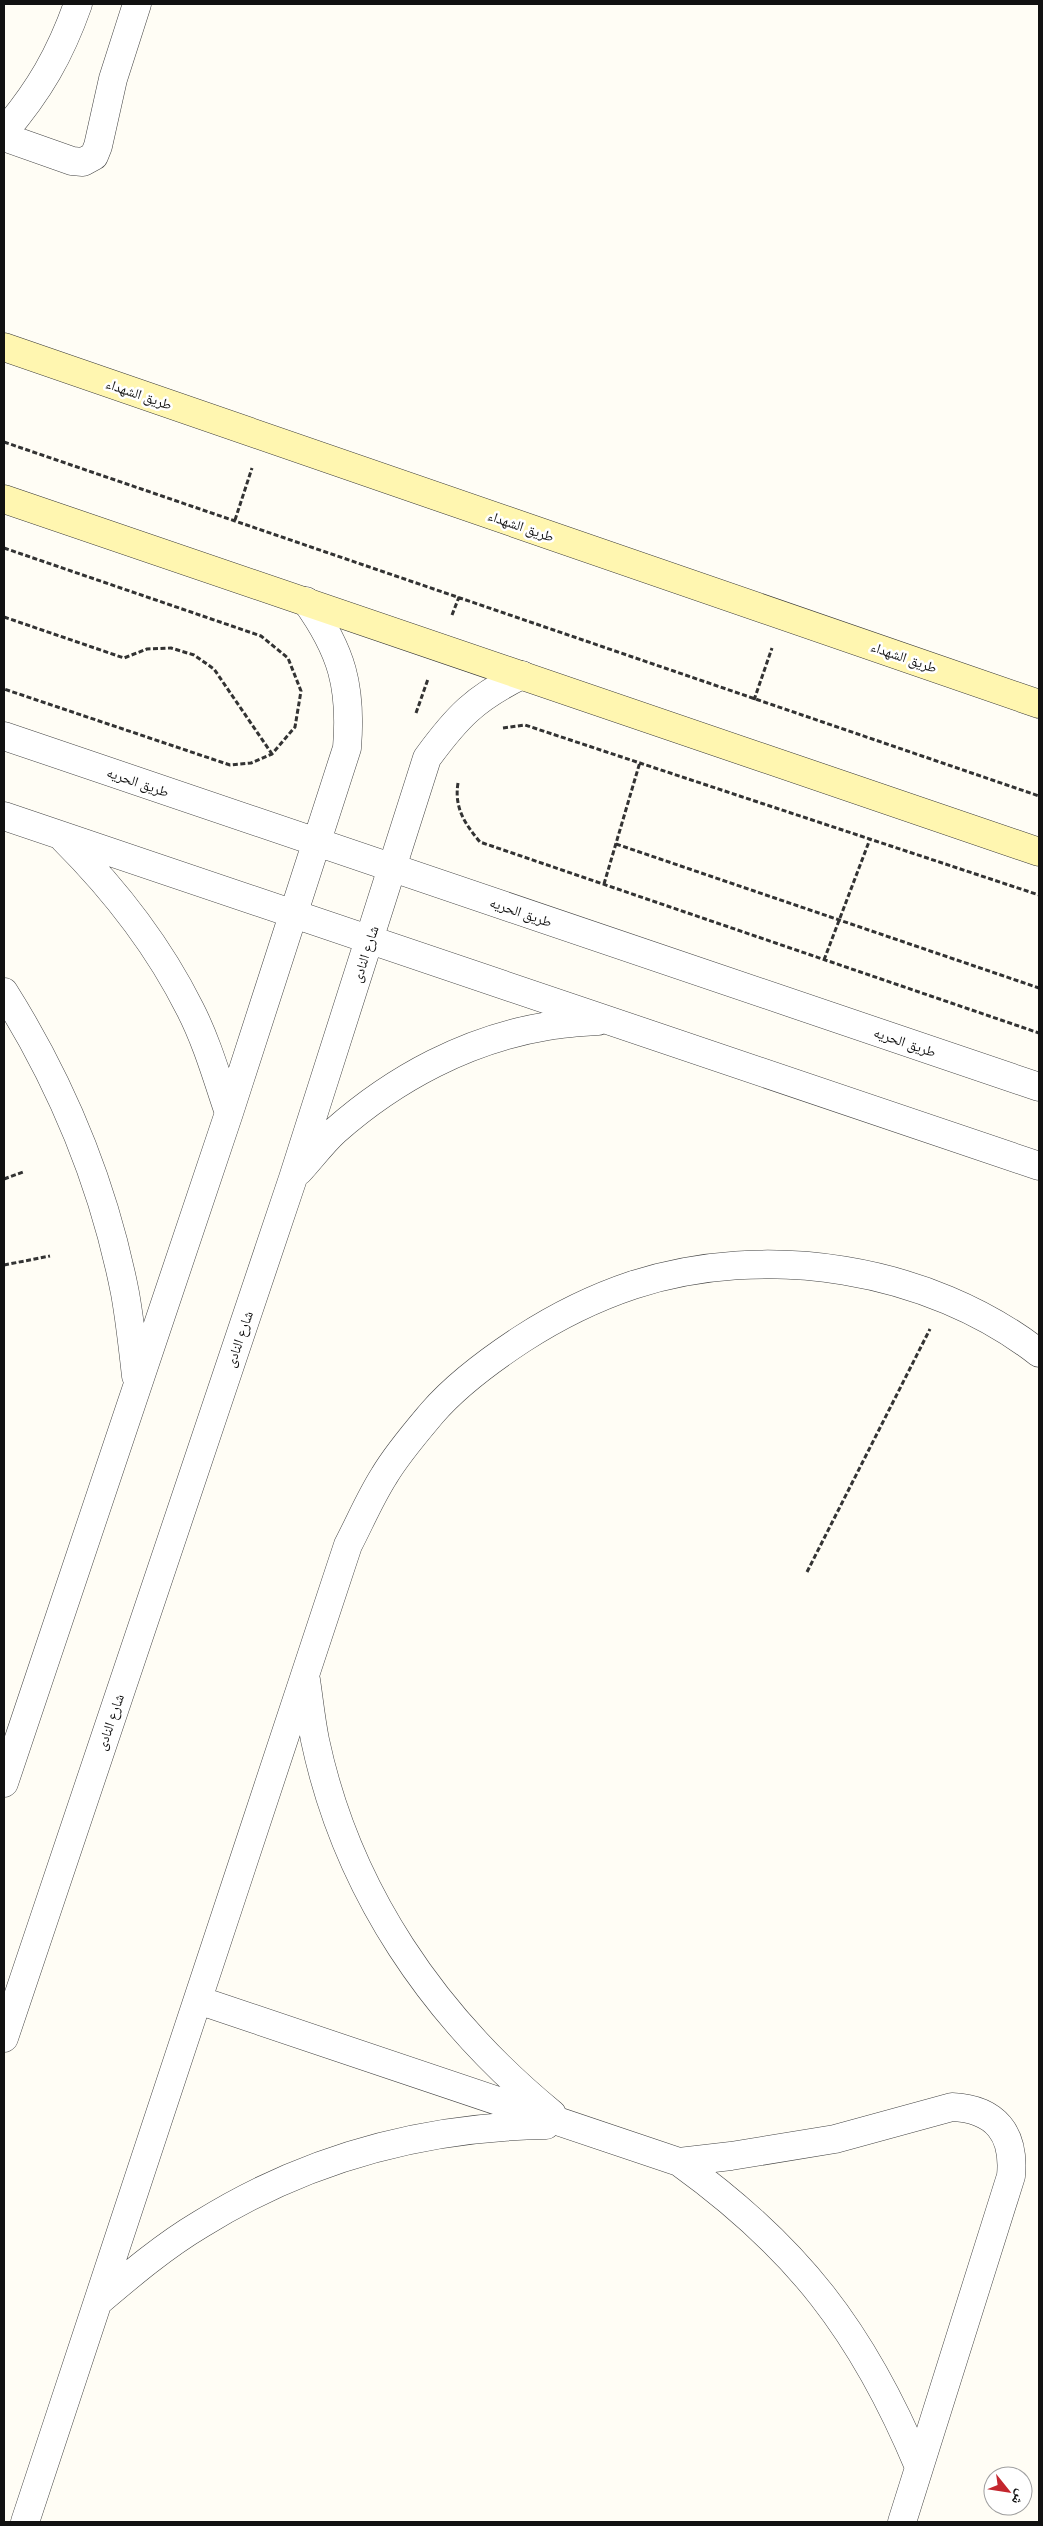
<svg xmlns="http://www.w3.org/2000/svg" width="1043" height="2526" font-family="'Roboto Serif','Noto Naskh Arabic',serif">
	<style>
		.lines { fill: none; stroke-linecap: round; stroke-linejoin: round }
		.minor-casing { stroke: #444; stroke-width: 29 }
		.tertiary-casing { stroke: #444; stroke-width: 29 }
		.secondary-casing { stroke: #333; stroke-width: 29 }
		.path { stroke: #333; stroke-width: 3; stroke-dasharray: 5 2.5; stroke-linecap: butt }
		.minor { stroke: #fff; stroke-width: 28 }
		.tertiary { stroke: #fff; stroke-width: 28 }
		.secondary { stroke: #fff6b0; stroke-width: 28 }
		.labels { text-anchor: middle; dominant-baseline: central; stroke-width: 5; stroke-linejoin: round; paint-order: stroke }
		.street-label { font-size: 14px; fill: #111; stroke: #fff }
	</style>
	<rect width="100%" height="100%" fill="#fffdf5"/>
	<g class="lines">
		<!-- minor casing -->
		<g class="minor-casing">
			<path id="minor" d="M4,132C39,91 60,55 78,4
				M4,137L72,161L83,162L94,156L98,146L113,79L137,4
				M306,1680C309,1700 311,1720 315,1740C347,1891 434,2017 552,2114
				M198,2000L679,2162L731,2156L835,2139L952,2107C996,2109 1015,2134 1011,2176L902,2522
				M679,2162C797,2247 863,2332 919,2467
				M98,2302C131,2274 164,2246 201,2224C307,2158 422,2127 546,2125
				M25,2522L348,1545C360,1522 370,1498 384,1476C397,1454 416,1432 432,1413C457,1384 490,1360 522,1339C556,1317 594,1298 633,1285C765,1242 929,1267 1039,1353"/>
		</g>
		<!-- tertiary casing -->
		<g class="tertiary-casing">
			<path id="tertiary" d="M4,736L1039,1087
				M4,816L1039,1166
				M64,839C115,890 158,945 190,1009C207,1042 217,1078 229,1113
				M4,992C62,1084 104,1186 125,1293C130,1321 133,1349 136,1376
				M299,1171C311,1158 322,1143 335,1131C395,1078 468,1039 548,1026C564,1023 581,1022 598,1021
				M4,1783L229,1113L347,748C352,687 342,651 306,601
				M4,2038L293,1178L427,758C457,717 475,698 522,675"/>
		</g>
		<!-- secondary casing -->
		<g class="secondary-casing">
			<path id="secondary" d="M4,347L1039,704
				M4,499L1039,852"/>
		</g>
		<!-- path -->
		<path class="path" d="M4,442L1039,796
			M235,520L252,468
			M4,548L261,636L288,658L301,691L295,727L272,754L251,763L230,765L4,689
			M452,615L459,597
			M4,617L124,658L147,649L171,648L194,655L214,669L272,754
			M754,700L772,648
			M416,713L428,679
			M503,728L525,725L1039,895
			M458,783C454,808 465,824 480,842L1039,1033
			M616,844L1039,988
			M604,884L640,762
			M824,960L870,839
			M4,1179L23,1172
			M4,1265L50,1256
			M807,1572L930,1329"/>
		<!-- minor -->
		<use href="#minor" class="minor"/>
		<!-- tertiary -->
		<use href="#tertiary" class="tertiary"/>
		<!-- secondary -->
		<use href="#secondary" class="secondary"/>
	</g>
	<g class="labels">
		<!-- street labels -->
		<g class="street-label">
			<text transform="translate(139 394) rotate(19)">طريق الشهداء</text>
			<text transform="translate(521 526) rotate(19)">طريق الشهداء</text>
			<text transform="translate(904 657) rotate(19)">طريق الشهداء</text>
			<text transform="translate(138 782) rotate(19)">طريق الحريه</text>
			<text transform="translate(521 912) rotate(19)">طريق الحريه</text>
			<text transform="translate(365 954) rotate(-72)">شارع النادى</text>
			<text transform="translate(905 1042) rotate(19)">طريق الحريه</text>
			<text transform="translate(239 1339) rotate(-71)">شارع النادى</text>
			<text transform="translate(110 1722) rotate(-71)">شارع النادى</text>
		</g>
	</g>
	<!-- border -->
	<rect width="1043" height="2526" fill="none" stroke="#111111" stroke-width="10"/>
	<!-- north arrow -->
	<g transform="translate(1008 2491) rotate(120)"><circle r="24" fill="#ffffff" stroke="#a0a0a0"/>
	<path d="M0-4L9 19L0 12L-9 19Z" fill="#c4262e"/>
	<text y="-8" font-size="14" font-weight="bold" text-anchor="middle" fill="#111111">ش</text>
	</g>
</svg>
